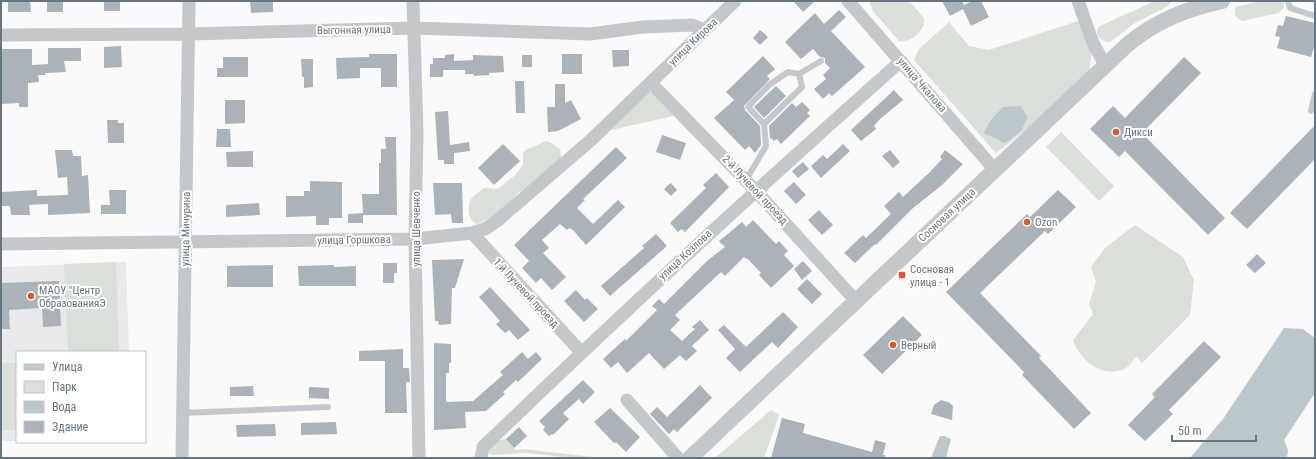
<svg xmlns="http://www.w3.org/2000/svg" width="1316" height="459" font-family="'Roboto Condensed',sans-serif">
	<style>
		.built { fill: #e8e9e9 }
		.green { fill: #dadfd7 }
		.water { fill: #bbc7cb }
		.building { fill: #aab3b9 }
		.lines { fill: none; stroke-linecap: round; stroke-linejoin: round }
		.service { stroke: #c3c8cc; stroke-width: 6 }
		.minor { stroke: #c3c8cc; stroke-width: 13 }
		.tertiary { stroke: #c3c8cc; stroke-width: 16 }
		.poi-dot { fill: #e4572e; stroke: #fff; stroke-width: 1.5 }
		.labels { text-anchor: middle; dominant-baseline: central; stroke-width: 4; stroke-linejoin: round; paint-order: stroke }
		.street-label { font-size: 11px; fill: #657683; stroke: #fff }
		.poi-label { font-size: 11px; fill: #657683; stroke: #fff; text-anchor: start }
	</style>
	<rect width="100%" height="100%" fill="#fafaf8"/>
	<!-- built -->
	<path class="built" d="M126,262L129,352H17V441H1V267Z"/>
	<!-- green -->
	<path class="green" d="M869,1H909L924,18C926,30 911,43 899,41L873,11Z
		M1155,1L1171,2L1168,6L1135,23L1110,42C1101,42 1092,34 1100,26Z
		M1261,1H1284V7L1279,13L1242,21L1235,16V7Z
		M1078,21L1092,51L1089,71L1036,122L996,153L914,60L919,49L949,22L969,46L989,50Z
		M649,92L655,93L678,115L611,130L644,95Z
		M1061,132L1114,186L1099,201L1046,147Z
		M546,141L550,142L560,149L561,157L559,161L531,186L518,193L498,214L477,224C468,221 467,207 471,199C474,195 480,191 484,188L498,189L515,175L523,165V153L526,150Z
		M1135,225L1183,257L1194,280L1190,315L1142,363L1137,356C1133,360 1129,367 1124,369C1102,379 1079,359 1073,340L1093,314L1089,304L1096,282L1091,267L1105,248Z
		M116,262L119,352H68L64,264Z
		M1,363H17V430H1Z
		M771,410L779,415L764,458H715Z
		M506,439L516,450L524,449L601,458H573L526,453L491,455L487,450L494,441Z"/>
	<!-- water -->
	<path class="water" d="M1020,106L1028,117L1021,131L1005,143L984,133L990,121L1003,107Z
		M1284,328L1303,329L1315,338V393L1284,440L1288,450L1287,458H1190L1223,419Z
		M940,436H945L951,439L946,458H931Z"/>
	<!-- building -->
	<path class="building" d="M8,1H30L31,12H8Z
		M47,1H63V12H47Z
		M104,1H120V11H104Z
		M250,1H273V12L251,13Z
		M793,1H815L803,12Z
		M942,1H962L964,5L972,1H981L989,17L971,26L963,9L950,16Z
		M839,10L846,17L831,31L865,67L832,96L829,93L823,99L814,89L826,79L823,75L830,68L825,63V58L820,57L813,49L801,59L785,42L815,13L824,24Z
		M1286,16L1315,23V44L1311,57L1277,48L1280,37L1275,36L1278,25L1283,26Z
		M760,30L768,37L760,45L753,38Z
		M121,46L122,67L104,68V47Z
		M48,48H81V61H64L66,72L45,73V75H38L39,82L28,83V107H19V103L1,104V49H32V65L48,64Z
		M612,50H629V66L613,67Z
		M369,54H397V87H381V68H360V78L337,79L336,58L369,57Z
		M454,54V61L473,60V55L503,56L504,72L489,73V75L474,76V74H465V70H443V77H430V64H433V58H445V55Z
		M562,54H582V74H562Z
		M522,55H532V67H522Z
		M763,56L775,69L767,76L770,79L744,106L745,110L760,126L761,145L755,153L749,146L745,150L714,118L734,100L726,92Z
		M223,57H248V77H217V68H223Z
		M1184,57L1201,73L1142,133L1225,218L1208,235L1125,151L1119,157L1090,129L1113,106L1125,118Z
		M301,59H313V87L304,88V77H302Z
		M515,81H524L525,113H516Z
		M555,84H565V103L571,100L581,119L558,131L548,132L547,107H555Z
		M776,86L786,96L764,118L754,107Z
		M894,90L903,100L879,120L874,126L876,129L861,141L851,130Z
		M225,100H245V123L225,124Z
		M802,102L810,110L807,113L810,116L781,144L777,139L774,141L771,138L770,139L769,126L792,103L796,107Z
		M448,111L450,145L469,142L470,151L454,153V164H444V160H438L435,112Z
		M107,120H118V123H124V143H108Z
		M1315,125V159L1247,229L1230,213Z
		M217,129H230L231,147H216Z
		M662,135L686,143L680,160L656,152Z
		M385,137H396L397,215H363V223H348V214L363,213L362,194H379V163H381V149H386Z
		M503,144L520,161L494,185L478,168Z
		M843,144L850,151L821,178L811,166L823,155L827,159Z
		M616,147L627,158L583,199L585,200L577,208L593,224L618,200L625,207L586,245L573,230L569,228L567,230L560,224L542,240L549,248L543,253L566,277L552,290L541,278L536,283L522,268L529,261L514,245Z
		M55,150H72L73,156H81L82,176L88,175L90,213L48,215V204L29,205L30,215H11L10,206H1V192L37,190V196L68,195L67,177L58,178Z
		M890,150L900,162L893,168L882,156Z
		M945,150L963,164L942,185L913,208L876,245L875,244L855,263L844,253L863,235L866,238L891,214L884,206L899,192L903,197L930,172L942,159L940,157Z
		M253,151V167H227L226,152Z
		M803,162L809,169L798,178L792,171Z
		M716,173L729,187L685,232L682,229L678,232L670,223L706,188L703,185Z
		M310,181L342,182V218H329V225H316V216L286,217V196H304V191H310Z
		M794,182L806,195L796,204L784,191Z
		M433,183H462L463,223H452L451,214L435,215Z
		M671,183L677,190L671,196L664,189Z
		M109,190H126V214H101V205H110Z
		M1058,190L1076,207L1048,234L1045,231L980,293L1041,356L1039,358L1091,413L1074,429L1022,375L1024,372L946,292L1027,214L1030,217Z
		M259,203L260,215L226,217V205Z
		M819,210L833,225L822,235L808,220Z
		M753,220L776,244L779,241L788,251L784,255L794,266L771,288L759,275L761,273L747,258L746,259L744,257L725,276L721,272L675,315L680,320L670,330L682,341L695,329L692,327L700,320L709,330L692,346L697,351L686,361L680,355L664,369L649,353L627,373L618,362L611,368L603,359L625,339L626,341L657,310L652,306L659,299L664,304L707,261L725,247L719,241L729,233L742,222L746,227Z
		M656,234L667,246L610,296L601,286L644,248L642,246Z
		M1257,254L1266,263L1255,273L1246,265Z
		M464,259L455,288H452L451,324L439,325L438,321H435L432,260Z
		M803,261L812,271L802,280L794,269Z
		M383,263H397V273H394V283H383Z
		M273,265V287H227V266Z
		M334,265V267L356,266V286H299L298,266Z
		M807,279L822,294L812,304L797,289Z
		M59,281L61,326L43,327L42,308L9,310L10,329H1V283Z
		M490,287L530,330L518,340L509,330L505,333L496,324L500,321L479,297Z
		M576,290L585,300L587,298L598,309L584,322L564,301Z
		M783,312L798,327L778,348L772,342L740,372L726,358L735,349L718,330L724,325L746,347Z
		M903,316L922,335L882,374L863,355Z
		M1204,341L1221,357L1169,410L1173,414L1145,441L1128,425L1155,397L1152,394Z
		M434,343L451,344V363H449V373H446V402L473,401L503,375L500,372L522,352L528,359L536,352L542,359L518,382L516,380L503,392L505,394L486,411L465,412L466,428L434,430Z
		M403,349V368H409L410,382H406L407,413H385V361H359V351Z
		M583,380L595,392L583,404L579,399L563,413L569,419L553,435L552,434L549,436L543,430L545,427L539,421Z
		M700,385L712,398L677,432L674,429L669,434L650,414L657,407L667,417Z
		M253,386L254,396H230V387Z
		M309,387L329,388V399L309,398Z
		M941,400L948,402L953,406L952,420L931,414L934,405Z
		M610,408L640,437L626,452L616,442L614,443L594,422Z
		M782,418L805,424L803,433L872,452L875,440L886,443L883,455H885V458H771Z
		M336,422L337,434L301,435V423Z
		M275,424L276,436L237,437L236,425Z
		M519,427L527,436L514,448L506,439Z"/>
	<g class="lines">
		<!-- service -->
		<path class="service" d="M1288,1L1290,8L1315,16
			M1311,111L1315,94
			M764,124L802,87L799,74
			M746,180L766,146L764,124L748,107L769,85L788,72L799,74L821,61
			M183,413L328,407"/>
		<!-- minor -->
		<path class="minor" d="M413,1L417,132L415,239L419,458
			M848,1L995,170
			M1078,1L1093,43L1105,65
			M1,35L189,34L414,28L590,34L643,27L692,25L705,30
			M651,83L755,190L856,301
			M472,233L581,352
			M1,244L415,239L472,233L485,229L497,221L591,140L735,1
			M627,400L678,458
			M182,458L189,1
			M481,458L483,447C620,315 759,187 901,61"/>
		<!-- tertiary -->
		<path class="tertiary" d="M690,458L1127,45C1155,21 1187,9 1222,1"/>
	</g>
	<!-- markers -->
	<g class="poi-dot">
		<circle cx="1116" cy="132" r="4"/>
		<circle cx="1027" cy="222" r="4"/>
		<rect x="898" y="271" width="8" height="8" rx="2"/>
		<circle cx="31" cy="296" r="4"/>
		<circle cx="893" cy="345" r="4"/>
	</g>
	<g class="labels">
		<!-- street labels -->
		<g class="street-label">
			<text transform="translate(354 30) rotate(-1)">Выгонная улица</text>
			<text transform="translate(693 42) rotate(-44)">улица Кирова</text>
			<text transform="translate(922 85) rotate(49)">улица Чкалова</text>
			<text transform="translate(755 190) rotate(47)">2-й Лучевой проезд</text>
			<text transform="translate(947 215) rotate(-43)">Сосновая улица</text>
			<text transform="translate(186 229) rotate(-89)">улица Мичурина</text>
			<text transform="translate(416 229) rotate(-90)">улица Шевченко</text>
			<text transform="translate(354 240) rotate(-1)">улица Горшкова</text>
			<text transform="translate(685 255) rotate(-43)">улица Козлова</text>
			<text transform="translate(526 293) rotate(47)">1-й Лучевой проезд</text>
		</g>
		<!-- poi labels -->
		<g class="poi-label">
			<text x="1124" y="132">Дикси</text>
			<text x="1035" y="222">Ozon</text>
			<text x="910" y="269">Сосновая<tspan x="910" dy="13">улица - 1</tspan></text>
			<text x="39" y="290">МАОУ "Центр<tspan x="39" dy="13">ОбразованияЭ</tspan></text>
			<text x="901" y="345">Верный</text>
		</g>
	</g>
	<!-- border -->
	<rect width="1316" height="459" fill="none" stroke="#657683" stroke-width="4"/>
	<!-- legend -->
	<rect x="16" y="351" width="130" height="92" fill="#ffffff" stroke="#c1c8cd"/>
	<rect x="24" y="364" width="20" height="6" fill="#c3c8cc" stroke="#c1c8cd"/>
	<text x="52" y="371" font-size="12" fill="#657683">Улица</text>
	<rect x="24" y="381" width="20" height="12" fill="#dadfd7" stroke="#c1c8cd"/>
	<text x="52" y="391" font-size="12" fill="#657683">Парк</text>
	<rect x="24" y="401" width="20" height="12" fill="#bbc7cb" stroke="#c1c8cd"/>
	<text x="52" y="411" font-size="12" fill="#657683">Вода</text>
	<rect x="24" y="421" width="20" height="12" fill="#aab3b9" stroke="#c1c8cd"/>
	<text x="52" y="431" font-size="12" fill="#657683">Здание</text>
	<!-- scale -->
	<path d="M1172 435v6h84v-6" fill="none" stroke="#657683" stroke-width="2"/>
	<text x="1178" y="435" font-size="12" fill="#657683" stroke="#ffffff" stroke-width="3" paint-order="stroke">50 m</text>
</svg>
